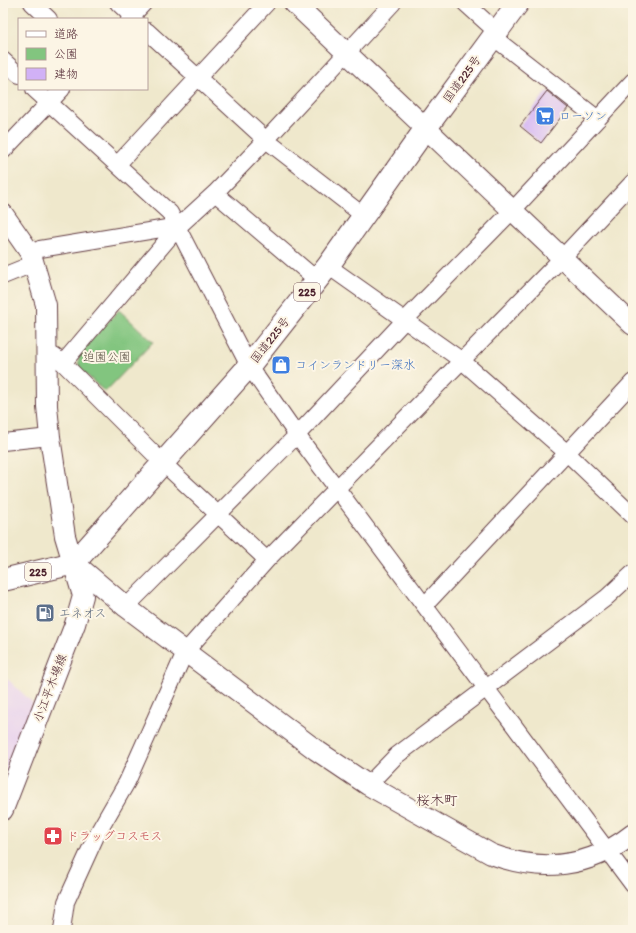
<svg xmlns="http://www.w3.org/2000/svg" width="636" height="933" font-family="Itim,'Klee One',sans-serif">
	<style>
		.built { fill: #e8d2ee }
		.green { fill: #82c57f; stroke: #667255 }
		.building { fill: #d1b1f6 }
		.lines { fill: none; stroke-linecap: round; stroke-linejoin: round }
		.minor-casing { stroke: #633d43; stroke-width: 18 }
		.tertiary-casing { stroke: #633d43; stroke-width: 22 }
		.trunk-casing { stroke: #633d43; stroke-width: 24 }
		.minor { stroke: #fff; stroke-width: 16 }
		.tertiary { stroke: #fff; stroke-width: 20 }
		.trunk { stroke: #fff; stroke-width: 22 }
		.labels { text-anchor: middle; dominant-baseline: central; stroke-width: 4; stroke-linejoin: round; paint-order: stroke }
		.shield { fill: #fcf5e5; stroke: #7f5f63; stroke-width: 1 }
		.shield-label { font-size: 11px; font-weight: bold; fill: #4a1f2b }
		.street-label { font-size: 12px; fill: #4a1f2b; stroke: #fcf5e5 }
		.shop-label { font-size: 12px; fill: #366cbe; stroke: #fcf5e5; text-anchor: start }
		.park-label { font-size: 12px; fill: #5b5144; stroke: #fcf5e5 }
		.service-label { font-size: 12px; fill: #4e5e75; stroke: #fcf5e5; text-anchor: start }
		.health-label { font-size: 12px; fill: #be3a42; stroke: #fcf5e5; text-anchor: start }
		.quarter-label { font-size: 14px; fill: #4a1f2b; stroke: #fcf5e5 }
	</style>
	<rect width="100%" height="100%" fill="#fcf5e5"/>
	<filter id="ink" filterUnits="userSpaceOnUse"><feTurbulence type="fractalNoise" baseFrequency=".025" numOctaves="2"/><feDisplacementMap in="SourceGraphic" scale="8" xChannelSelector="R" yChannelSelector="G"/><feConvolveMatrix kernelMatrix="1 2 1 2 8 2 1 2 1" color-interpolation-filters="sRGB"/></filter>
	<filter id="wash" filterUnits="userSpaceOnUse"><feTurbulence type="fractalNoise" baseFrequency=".012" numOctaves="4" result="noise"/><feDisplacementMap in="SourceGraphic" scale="16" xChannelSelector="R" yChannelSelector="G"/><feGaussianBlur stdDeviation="0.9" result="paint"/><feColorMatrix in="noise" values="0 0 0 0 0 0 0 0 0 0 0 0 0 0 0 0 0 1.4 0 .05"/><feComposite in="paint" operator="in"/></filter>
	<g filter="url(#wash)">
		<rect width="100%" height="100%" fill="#efe8cc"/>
		<!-- built -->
		<path class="built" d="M3,675L33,703L3,782Z"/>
		<!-- green -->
		<path class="green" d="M119,310L153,342L105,392L79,368L78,354Z"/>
		<g id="blocks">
			<!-- building -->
			<path class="building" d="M547,91L568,108L541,143L520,126Z"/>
		</g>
	</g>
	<g filter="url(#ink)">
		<use href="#blocks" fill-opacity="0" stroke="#633d43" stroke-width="1"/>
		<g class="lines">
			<!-- minor casing -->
			<g class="minor-casing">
				<path id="minor" d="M32,3L49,19
					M118,3L135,19
					M465,3L497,32
					M129,19L144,3
					M147,31L266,140L364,216
					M493,37L598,119
					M3,60L19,75
					M34,89L170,213L249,366L297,435L633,885
					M3,151L62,89
					M117,165L267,3
					M215,193L317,280
					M31,254L40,249L179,226
					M328,266L461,360L566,452L633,516
					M3,276L35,263
					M54,356L63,363L163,463L267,560
					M63,363L179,226L215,193L266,140L393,3
					M3,442L50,437
					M425,605L633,382
					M126,607L297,435L404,321L512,211L633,81
					M368,785L396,756L606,598L633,573
					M62,930L66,902L96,836L127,782L185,652L267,560L562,258L633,182"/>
			</g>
			<!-- tertiary casing -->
			<g class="tertiary-casing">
				<path id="tertiary" d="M294,3L633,325
					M3,214L31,254L46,305L47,406L50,437L65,536L83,596L75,624L3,810
					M74,563L126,607L316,750L368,785L491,854C541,873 590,868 633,834"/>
			</g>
			<!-- trunk casing -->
			<g class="trunk-casing">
				<path id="trunk" d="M3,580L74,563L249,366L328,266L426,128L518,3"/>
			</g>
			<!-- minor -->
			<use href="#minor" class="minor"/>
			<!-- tertiary -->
			<use href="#tertiary" class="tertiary"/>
			<!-- trunk -->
			<use href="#trunk" class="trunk"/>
		</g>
	</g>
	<!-- icons -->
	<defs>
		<g id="supermarket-square" transform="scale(1)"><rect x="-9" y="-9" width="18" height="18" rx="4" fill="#3f7fe0" stroke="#fcf5e5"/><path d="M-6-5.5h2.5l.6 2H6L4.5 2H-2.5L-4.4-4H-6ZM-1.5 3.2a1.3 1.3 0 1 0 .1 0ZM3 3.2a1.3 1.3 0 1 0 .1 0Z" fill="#fff"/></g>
		<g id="shop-square" transform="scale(1)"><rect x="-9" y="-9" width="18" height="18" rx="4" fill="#3f7fe0" stroke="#fcf5e5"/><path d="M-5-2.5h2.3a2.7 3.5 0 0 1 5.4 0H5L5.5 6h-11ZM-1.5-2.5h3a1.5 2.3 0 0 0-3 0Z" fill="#fff"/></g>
		<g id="fuel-square" transform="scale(1)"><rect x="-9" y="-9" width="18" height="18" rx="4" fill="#5c6f8a" stroke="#fcf5e5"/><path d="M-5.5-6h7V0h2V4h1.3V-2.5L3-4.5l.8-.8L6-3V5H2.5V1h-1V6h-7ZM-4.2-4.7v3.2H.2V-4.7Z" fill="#fff"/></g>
		<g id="pharmacy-square" transform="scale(1)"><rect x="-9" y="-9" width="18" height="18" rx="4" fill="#e0444e" stroke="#fcf5e5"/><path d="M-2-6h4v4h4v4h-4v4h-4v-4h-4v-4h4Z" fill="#fff"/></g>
	</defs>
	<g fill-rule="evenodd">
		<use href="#supermarket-square" x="545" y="116"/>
		<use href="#shop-square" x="281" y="365"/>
		<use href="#fuel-square" x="45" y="613"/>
		<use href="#pharmacy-square" x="53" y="836"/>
	</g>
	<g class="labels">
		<!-- shield labels -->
		<g class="shield">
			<rect x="294" y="283" width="26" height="18" rx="3"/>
			<rect x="25" y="563" width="26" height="18" rx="3"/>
		</g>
		<g class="shield-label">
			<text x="307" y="292">225</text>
			<text x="38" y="572">225</text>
		</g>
		<!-- street labels -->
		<g class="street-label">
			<text transform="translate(462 79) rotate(-54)">国道225号</text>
			<text transform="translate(270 340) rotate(-52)">国道225号</text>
			<text transform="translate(50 688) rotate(-69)">小江平木場線</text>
		</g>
		<!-- shop labels -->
		<g class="shop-label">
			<text x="559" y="116">ローソン</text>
			<text x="295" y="365">コインランドリー深水</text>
		</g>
		<!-- park labels -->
		<g class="park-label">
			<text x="107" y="357">迫園公園</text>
		</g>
		<!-- service labels -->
		<g class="service-label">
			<text x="59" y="613">エネオス</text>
		</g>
		<!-- health labels -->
		<g class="health-label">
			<text x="67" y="836">ドラッグコスモス</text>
		</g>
		<!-- quarter labels -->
		<g class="quarter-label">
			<text x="437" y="800">桜木町</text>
		</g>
	</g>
	<!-- margin -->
	<rect width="636" height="933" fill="none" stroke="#fcf5e5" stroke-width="16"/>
	<!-- legend -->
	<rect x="18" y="18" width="130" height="72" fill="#fcf5e5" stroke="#b59f9b"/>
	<rect x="26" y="31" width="20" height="6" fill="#ffffff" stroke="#b59f9b"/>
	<text x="54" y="38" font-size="12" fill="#4a1f2b">道路</text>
	<rect x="26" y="48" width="20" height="12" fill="#82c57f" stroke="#b59f9b"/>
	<text x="54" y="58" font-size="12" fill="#4a1f2b">公園</text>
	<rect x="26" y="68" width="20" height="12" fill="#d1b1f6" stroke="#b59f9b"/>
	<text x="54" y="78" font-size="12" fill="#4a1f2b">建物</text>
</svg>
